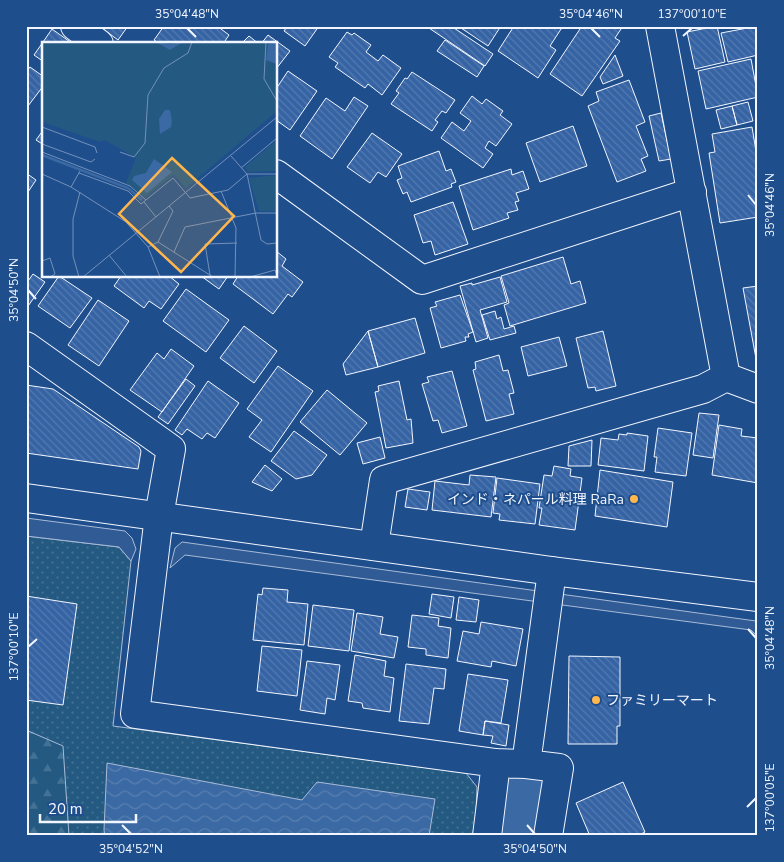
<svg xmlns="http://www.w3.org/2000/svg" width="784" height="862" font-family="'Nunito Sans','Noto Sans JP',sans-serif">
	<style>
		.green { fill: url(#green-dots); stroke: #a8bbd7 }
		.forest { fill: url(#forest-firs); stroke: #a8bbd7 }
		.parking { fill: #305b95; stroke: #a8bbd7 }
		.water { fill: url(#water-waves); stroke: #a8bbd7 }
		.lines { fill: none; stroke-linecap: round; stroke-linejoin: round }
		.river { stroke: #3b69a3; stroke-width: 58 }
		.building { fill: url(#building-back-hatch); stroke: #f2f6ff }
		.street-casing { stroke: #f2f6ff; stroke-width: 30 }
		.secondary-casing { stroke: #f2f6ff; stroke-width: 30 }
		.street { stroke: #1f4e8c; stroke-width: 28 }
		.secondary { stroke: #1f4e8c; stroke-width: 28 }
		.ticks { fill: none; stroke: #f2f6ff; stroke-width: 2 }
		.poi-dot { fill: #ffb74d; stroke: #1f4e8c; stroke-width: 2 }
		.labels { text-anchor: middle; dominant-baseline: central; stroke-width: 4; stroke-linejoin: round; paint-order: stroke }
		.poi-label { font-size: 14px; fill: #f2f6ff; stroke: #1f4e8c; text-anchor: end }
		.inset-river { fill: none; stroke: #3b69a3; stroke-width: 2.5 }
		.inset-road { fill: none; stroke: #7391ba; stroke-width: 1 }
		.view { fill: #ffb74d; fill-opacity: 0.15; stroke: #ffb74d; stroke-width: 2.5 }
		.inset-edge { fill: none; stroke: #f2f6ff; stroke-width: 2.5 }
		.neatline { fill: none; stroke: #f2f6ff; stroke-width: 2 }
		.ticks-label { font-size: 12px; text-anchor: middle; fill: #f2f6ff }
	</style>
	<defs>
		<pattern id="green-dots" width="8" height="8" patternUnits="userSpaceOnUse" patternTransform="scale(1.25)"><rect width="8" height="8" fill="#245a82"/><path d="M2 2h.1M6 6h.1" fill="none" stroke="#447295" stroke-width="1.8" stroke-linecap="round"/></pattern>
		<pattern id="forest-firs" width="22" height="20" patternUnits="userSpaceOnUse" patternTransform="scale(1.25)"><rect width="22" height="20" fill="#245a82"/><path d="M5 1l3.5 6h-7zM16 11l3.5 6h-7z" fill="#447295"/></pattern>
		<pattern id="water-waves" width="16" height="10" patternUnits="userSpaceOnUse" patternTransform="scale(1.25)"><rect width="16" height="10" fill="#3b69a3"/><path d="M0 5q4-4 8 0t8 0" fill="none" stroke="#587fb1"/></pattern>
		<pattern id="building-back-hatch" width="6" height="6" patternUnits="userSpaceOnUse" patternTransform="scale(1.25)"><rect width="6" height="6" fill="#3563a3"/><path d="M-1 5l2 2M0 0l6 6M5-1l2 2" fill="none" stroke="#537ab1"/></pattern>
	</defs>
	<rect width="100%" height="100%" fill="#1f4e8c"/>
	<!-- green -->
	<path class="green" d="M26,536L119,547L131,561L113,726L466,773L477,787L475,836H26Z"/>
	<!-- forest -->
	<path class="forest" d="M26,730L63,746L69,836H26Z"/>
	<!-- parking -->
	<path class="parking" d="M26,518L125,531L132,538L136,549L131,561L119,547L26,536Z
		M182,542L756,621H758V637L751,630L185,555L170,568L175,548Z"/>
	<!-- water -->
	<path class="water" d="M107,763L302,800L317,782L435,799L429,836H105L104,830Z"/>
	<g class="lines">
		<!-- river -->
		<path class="river" d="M517,836L522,793"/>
	</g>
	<!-- building -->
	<path class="building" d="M99,26H128L118,40Z
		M164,26H217L229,35L223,44H160L154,40Z
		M284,26H319L305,46L284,31L286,28Z
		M426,26H451L493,54L485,66Z
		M458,26H501L488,46Z
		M514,26H563L550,46L556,50L538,78L498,51Z
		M582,26H618L621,29L615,38L620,41L582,96L550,74Z
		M717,26L725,62L695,69L687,32Z
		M758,26V55L728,62L721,33Z
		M52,29L73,44H44V62L34,55Z
		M347,32L352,35L354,33L371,45L366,52L378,61L383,55L401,68L382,95L368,84L365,88L335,67L338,63L329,57Z
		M268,35L290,51L276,69V44H261Z
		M249,36L259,44H241Z
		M445,40L484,66L477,77L437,51Z
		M615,55L623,76L603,84L600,77Z
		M751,59L758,97L706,109L698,71Z
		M30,67L44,77V85L28,106L26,105V72Z
		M288,71L317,91L290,130L276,120V89Z
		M412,72L455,100L446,113L442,111L435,120L438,122L432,131L391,104L399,93L396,91L405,78L407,79Z
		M629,80L645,122L636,126L648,156L641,159L646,171L617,182L588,106L599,101L596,92Z
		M472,96L482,104L486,99L503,111L500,115L512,124L496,146L489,141L485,148L493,154L483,168L441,138L452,122L464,131L471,121L460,113Z
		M354,97L368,106L332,159L300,136L326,98L345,111Z
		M748,102L753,121L737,125L732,106Z
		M732,106L737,125L721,129L716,110Z
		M661,113L671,159L659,161L649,116Z
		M573,126L587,166L540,182L526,143Z
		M752,127L758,163V217L720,223L709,153L715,152L712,134Z
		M44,129V145L36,140Z
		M372,133L402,154L386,177L378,172L370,183L347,167Z
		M439,151L446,171L451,169L456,182L451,184L452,187L411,202L407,192L403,194L397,180L402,178L398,166Z
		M511,169L512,175L523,171L529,189L516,193L519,201L515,202L518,210L507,213L509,218L473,230L459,186Z
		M26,173L36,180L26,195Z
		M453,202L468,244L435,255L431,241L423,243L414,215Z
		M276,251L286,259L282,266L303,282L292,297L288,294L273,314L233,284L238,276H276Z
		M563,257L571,284L580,281L586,303L510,326L504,305L509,303L501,276Z
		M33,274L45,282L26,309V284Z
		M59,276L92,298L70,328L38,306Z
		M121,276H169L179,284L161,309L149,301L144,308L114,286Z
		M201,276H228L219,289Z
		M500,277L507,302L480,310L488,338L476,342L460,286L472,283V285Z
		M758,286V364H757L743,288Z
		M186,289L229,320L206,352L163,321Z
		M460,295L473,332L468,334L469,337H465L466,341L441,348L430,308L437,306L435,302Z
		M98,300L129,321L99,366L68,345Z
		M495,311L497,319L501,317L504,329L514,326L516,333L490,340L482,315Z
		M415,318L425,353L378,367L368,331Z
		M244,326L277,351L254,383L220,358Z
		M368,331L378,367L346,375L343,364Z
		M603,331L616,386L596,391L595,387L588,388L576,338Z
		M559,337L567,366L528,376L521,347Z
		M171,349L194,366L162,412L130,390L157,353L164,359Z
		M499,355L503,371L508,370L514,393L509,394L514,414L486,421L473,370L476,369L475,362Z
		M278,366L313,391L271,452L249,437L262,420L247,409Z
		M452,371L467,426L442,433L438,420L433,421L422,384L429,382L427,377Z
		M186,379L195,386L168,424L158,417Z
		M208,381L239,403L215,438L207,433L202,439L187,429L182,435L175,430Z
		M399,381L407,420L411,419L413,443L386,448L375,392L379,391L378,386Z
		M26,385L53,389L139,447L141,451L138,469L26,453Z
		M327,390L367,423L340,455L300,422Z
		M699,413L719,415L713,458L693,455Z
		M719,425L742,429L741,436L758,438V483L712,475Z
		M658,428L692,433L686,476L655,472L657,457H654Z
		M294,431L327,455L312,475L296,479L271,461Z
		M627,433L648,436L644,471L598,465L601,438L618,440L619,434L627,435Z
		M380,437L385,458L363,464L357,443Z
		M592,440L591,466H568L569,446Z
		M265,465L282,479L272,491L252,482Z
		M554,466L571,469L570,476L582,478L575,530L539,525L542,508H539L544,475L552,476Z
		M600,470L673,482L667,527L595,516Z
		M470,475L496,477L491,517L432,510L435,481L469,485Z
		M497,478L540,484L535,524L499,520L500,514L493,513Z
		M408,489L430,492L427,510L405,507Z
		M263,588L288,590L287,602L308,604L304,645L253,640L258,594L262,595Z
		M432,594L454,597L451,618L429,614Z
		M26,596L77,604L63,705L26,700Z
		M459,597L479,600L476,622L456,620Z
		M313,605L354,610L349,651L308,646Z
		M357,613L383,617L380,634L398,637L394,658L351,651Z
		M412,615L439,618L438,626L451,628L448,658L426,655V649L408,647Z
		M481,622L523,629L516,666L492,661L491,667L457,661L463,631L479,634Z
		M262,646L302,650L297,696L257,691Z
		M355,655L386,661L384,676L394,678L390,712L363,708L362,703L348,701Z
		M569,656L620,657V726H617V744H568Z
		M307,661L340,665L335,700L327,698L325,714L300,710Z
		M406,664L446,669L444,689L434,688L429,724L399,721Z
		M468,674L508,680L501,723L485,721L483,735L459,731Z
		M485,721L509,725L506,746L491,743L493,736L483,735Z
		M623,782L645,832L637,836H590L576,803Z"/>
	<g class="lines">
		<!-- street casing -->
		<g class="street-casing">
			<path id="street" d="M75,26L99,44
				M660,26L726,377
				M276,174L422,280L692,192
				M26,346L171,449L159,516L135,714L496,763L526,764L559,768L548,836
				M374,546L384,480L703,389L726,377L758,389
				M526,764L552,571
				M487,836L496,763"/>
		</g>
		<!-- secondary casing -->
		<g class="secondary-casing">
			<path id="secondary" d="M26,498L552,571L758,597"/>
		</g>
		<!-- street -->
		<use href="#street" class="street"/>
		<!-- secondary -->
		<use href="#secondary" class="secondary"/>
	</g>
	<!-- ticks -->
	<path class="ticks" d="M187,28L196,37M591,28L600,37M683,36L692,28M748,195L756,205M28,290L36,299M748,629L756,638M28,647L37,639M747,807L756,798M122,825L131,834M527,825L535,834"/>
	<!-- markers -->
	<g class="poi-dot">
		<circle cx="634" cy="499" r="5"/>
		<circle cx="596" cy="700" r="5"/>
	</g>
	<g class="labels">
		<!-- poi labels -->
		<g class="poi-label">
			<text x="624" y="499">インド・ネパール料理 RaRa</text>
			<text x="606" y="700" text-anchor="start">ファミリーマート</text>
		</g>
	</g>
	<!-- overview -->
	<g transform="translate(42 42)">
		<rect width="235" height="235" fill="#1f4e8c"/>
		<path d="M0,0H235V69L144,146L132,133L103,155L84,141L94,116L63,98L58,100L0,80ZM235,98V129L206,130L203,125ZM235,133V169H217L207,136Z" fill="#245a82"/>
		<path d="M14,0H21L40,31L52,59L70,80L93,93L96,88L92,64L80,50L75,37L65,27L55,25L40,0H55L73,26L82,33L92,56L101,67L100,100H93V93L89,96L77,93L66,84L47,67L45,61H39L18,31L14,39L7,44L10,55L50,82L40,92L25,87L26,78L20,76L16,81L11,79L15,72L5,68L0,75V62L6,60L0,53V39L7,36L12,26L0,12V2L21,27L30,24ZM84,0H98L112,16L116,31L120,33L116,64L121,69L117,87L110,97L106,98L109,91L115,89L106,36L99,26L103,23V17L86,6ZM145,0H158L154,6L158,40L150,63L149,90L142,117L144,123L134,128L111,114V108L106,104L115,105L125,115L132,114L138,102L137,93L142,87L143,66L151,37L147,25L135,24L131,10L136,9L139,19L149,18ZM182,0H197L194,10L200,22L198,45L184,75L183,86L192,92L211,81L215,64V14L223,0L220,22L225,53L221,76L201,95L180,108L182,113L153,123L150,105L175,41L172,31L175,17L181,9L188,8ZM187,36L189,53L177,87L183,94V103L157,112L154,103L170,77L182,37Z" fill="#245a82" fill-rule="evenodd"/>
		<path d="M114,0L128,2L141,0L128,8ZM235,0L234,16L235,22L224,18L226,2ZM123,68H128L130,79L129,85L118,92L117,77ZM112,117L130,130L105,151L90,138L92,134L104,131Z" fill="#3b69a3"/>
		<path class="inset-river" d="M0,113L86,146L100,158"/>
		<path class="inset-road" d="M224,0L222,37L235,59M0,85L53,105L55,111M0,102L49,120L53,117M0,110L88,144L104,158M78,110L92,115L103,101L106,53L122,26L146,11L150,0M189,114L205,132L219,198L225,202L235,201M199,126L235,96M37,131L86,149L99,162L131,136L148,156L186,148L205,132H235M0,132L29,145L84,180L106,205L118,235M29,145L38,129M179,149L194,186L193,235M102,160L114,175M116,200L171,235M106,205L116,200L131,169L127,164M132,210L143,185L214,171H235M67,213L85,235M0,219L8,216L13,232L8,235M168,233L163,202L195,201M37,235L31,214V177L38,150M41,235L235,75M208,235L233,228L235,234"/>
		<path class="view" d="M130,116L192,174L139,230L77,172Z"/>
		<rect width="235" height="235" class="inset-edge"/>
	</g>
	<!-- border -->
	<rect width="784" height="862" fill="none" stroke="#1f4e8c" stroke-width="55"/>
	<!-- scale -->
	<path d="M40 814v8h96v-8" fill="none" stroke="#f2f6ff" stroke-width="2.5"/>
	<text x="48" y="814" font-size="15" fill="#f2f6ff" stroke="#1f4e8c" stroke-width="4" paint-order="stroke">20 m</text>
	<rect x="28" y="28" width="728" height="806" class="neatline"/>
	<g class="ticks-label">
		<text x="187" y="18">35°04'48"N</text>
		<text x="591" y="18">35°04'46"N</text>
		<text x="692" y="18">137°00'10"E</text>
		<text transform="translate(770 205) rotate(-90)" y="4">35°04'46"N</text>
		<text transform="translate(14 290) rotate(-90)" y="4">35°04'50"N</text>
		<text transform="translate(770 638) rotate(-90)" y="4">35°04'48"N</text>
		<text transform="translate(14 647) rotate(-90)" y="4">137°00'10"E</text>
		<text transform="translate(770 798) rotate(-90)" y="4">137°00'05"E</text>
		<text x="131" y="853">35°04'52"N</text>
		<text x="535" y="853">35°04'50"N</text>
	</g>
</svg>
